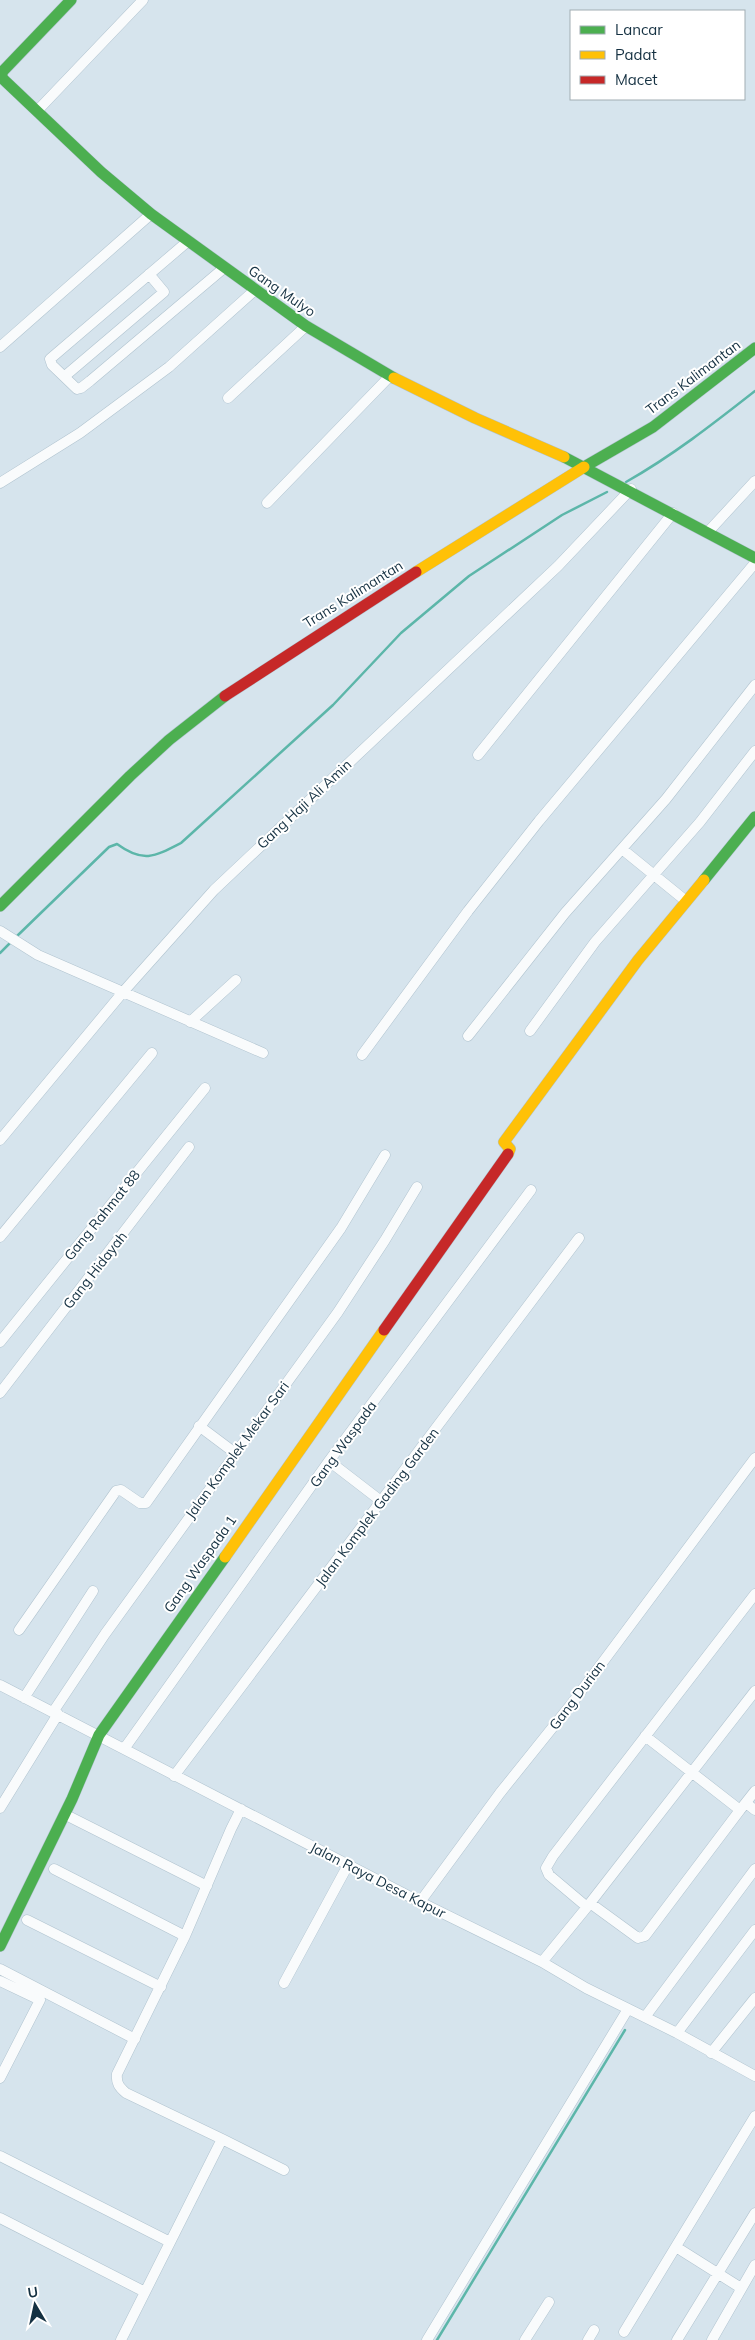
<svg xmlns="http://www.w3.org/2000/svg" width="755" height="2340" font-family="Mulish,sans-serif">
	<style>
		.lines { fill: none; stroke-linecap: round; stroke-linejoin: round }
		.stream { stroke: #5cb6a9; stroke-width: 2.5 }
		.street-casing { stroke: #b0c3cf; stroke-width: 11 }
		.fast-casing { stroke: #b0c3cf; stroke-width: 12 }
		.slow-casing { stroke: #b0c3cf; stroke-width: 12 }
		.jam-casing { stroke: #b0c3cf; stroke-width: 12 }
		.street { stroke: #f9fbfc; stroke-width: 10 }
		.fast { stroke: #4caf50; stroke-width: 11 }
		.slow { stroke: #ffc107; stroke-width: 11 }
		.jam { stroke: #c62828; stroke-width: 11 }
		.labels { text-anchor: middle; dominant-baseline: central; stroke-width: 4; stroke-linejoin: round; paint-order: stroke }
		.street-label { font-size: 14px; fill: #153142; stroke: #fff }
	</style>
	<rect width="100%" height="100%" fill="#d6e4ed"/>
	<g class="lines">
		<!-- stream -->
		<path class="stream" d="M626,482C672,456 713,424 755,391
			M16,937L109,847L117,844C143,863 154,857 181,843L333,705L401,633L469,576L562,515L607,492
			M0,953L12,941
			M437,2340L625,2030"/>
		<!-- street casing -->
		<g class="street-casing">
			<path id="street" d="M37,111L143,0
				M187,242L50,359L52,365L77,389L81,388L90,381L224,268
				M0,347L151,214
				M65,376L164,292L149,274
				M228,398L306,326
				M0,483L80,433L169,367L255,290
				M267,503L390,376
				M708,532L755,481
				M478,755L673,513
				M622,849L686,901
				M0,931L38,955L263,1053
				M190,1022L236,980
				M530,1031L595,942L700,822L755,751
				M468,1036L565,913L666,799L755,685
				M362,1055L468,911L539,821L755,563
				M0,1140L123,992L214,890L558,566L631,489
				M0,1237L152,1053
				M0,1342L205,1088
				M0,1393L189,1147
				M199,1426L235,1453
				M329,1461L381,1501
				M19,1630L116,1491L121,1490L140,1503H146L341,1228L385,1155
				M0,1685L420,1902L542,1962L586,1988L677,2033L755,2076
				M24,1698L93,1591
				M53,1712L105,1634L338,1312L385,1240L417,1187
				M645,1736L740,1810L755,1791
				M124,1749L329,1461L531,1190
				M174,1776L579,1238
				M746,1803L755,1810
				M0,1808L58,1714
				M70,1817L207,1886
				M54,1869L185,1936
				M420,1902L500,1793L573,1702L755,1458
				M590,1903L638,1938L645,1936L740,1810
				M587,1907L549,1875L546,1868L553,1856L755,1594
				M27,1920L161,1987
				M542,1962L587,1907L755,1691
				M0,1969L135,2039
				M0,1981L40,2000L0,2078
				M284,1983L348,1865
				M645,2017L755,1869
				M677,2033L755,1930
				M711,2053L755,1998
				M222,2139L284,2170
				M0,2156L170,2242
				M0,2218L145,2292
				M676,2247L741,2288
				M624,2332L755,2116
				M121,2340L222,2139L126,2093C119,2087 116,2083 117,2074L185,1936L231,1829L241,1809
				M427,2340L628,2009
				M525,2340L549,2302
				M588,2340L594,2330
				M677,2340L755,2213
				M712,2340L755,2265"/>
		</g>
		<!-- fast casing -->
		<g class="fast-casing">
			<path id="fast" d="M71,0L2,72V78L101,172L151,214L306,326L394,378
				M564,457L755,558
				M584,467L653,427L755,348
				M704,880L755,817
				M0,906L130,776L169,740L225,696
				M0,1946L72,1799L99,1735L225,1557"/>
		</g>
		<!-- slow casing -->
		<g class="slow-casing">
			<path id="slow" d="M394,378L475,418L564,457
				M416,572L584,467
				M508,1154L510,1149L504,1142L638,960L704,880
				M225,1557L384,1330"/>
		</g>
		<!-- jam casing -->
		<g class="jam-casing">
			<path id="jam" d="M225,696L416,572
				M384,1330L508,1154"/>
		</g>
		<!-- street -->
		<use href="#street" class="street"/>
		<!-- fast -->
		<use href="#fast" class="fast"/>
		<!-- slow -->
		<use href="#slow" class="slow"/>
		<!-- jam -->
		<use href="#jam" class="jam"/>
	</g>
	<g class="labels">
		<!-- street labels -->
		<g class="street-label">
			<text transform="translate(282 291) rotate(35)">Gang Mulyo</text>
			<text transform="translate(693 377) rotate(-37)">Trans Kalimantan</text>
			<text transform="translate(353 594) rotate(-32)">Trans Kalimantan</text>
			<text transform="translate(304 804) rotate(-43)">Gang Haji Ali Amin</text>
			<text transform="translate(102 1215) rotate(-51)">Gang Rahmat 88</text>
			<text transform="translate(95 1270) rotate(-52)">Gang Hidayah</text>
			<text transform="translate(343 1444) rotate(-54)">Gang Waspada</text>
			<text transform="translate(237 1450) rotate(-54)">Jalan Komplek Mekar Sari</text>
			<text transform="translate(377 1507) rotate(-53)">Jalan Komplek Gading Garden</text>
			<text transform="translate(200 1564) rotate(-55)">Gang Waspada 1</text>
			<text transform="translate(577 1695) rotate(-53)">Gang Durian</text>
			<text transform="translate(378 1880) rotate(27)">Jalan Raya Desa Kapur</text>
		</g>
	</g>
	<!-- legend -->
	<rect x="570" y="10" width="175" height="90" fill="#ffffff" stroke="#a1adb3"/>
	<rect x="580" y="26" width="25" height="8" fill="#4caf50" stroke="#a1adb3"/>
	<text x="615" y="35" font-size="15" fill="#153142">Lancar</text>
	<rect x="580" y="51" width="25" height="8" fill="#ffc107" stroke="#a1adb3"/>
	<text x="615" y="60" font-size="15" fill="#153142">Padat</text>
	<rect x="580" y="76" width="25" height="8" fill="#c62828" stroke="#a1adb3"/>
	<text x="615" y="85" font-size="15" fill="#153142">Macet</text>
	<!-- north arrow -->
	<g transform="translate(35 2305) rotate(351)" stroke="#ffffff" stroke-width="4" paint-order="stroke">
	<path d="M0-4L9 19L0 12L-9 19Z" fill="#153142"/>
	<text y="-8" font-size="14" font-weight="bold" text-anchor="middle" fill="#153142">U</text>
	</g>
</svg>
